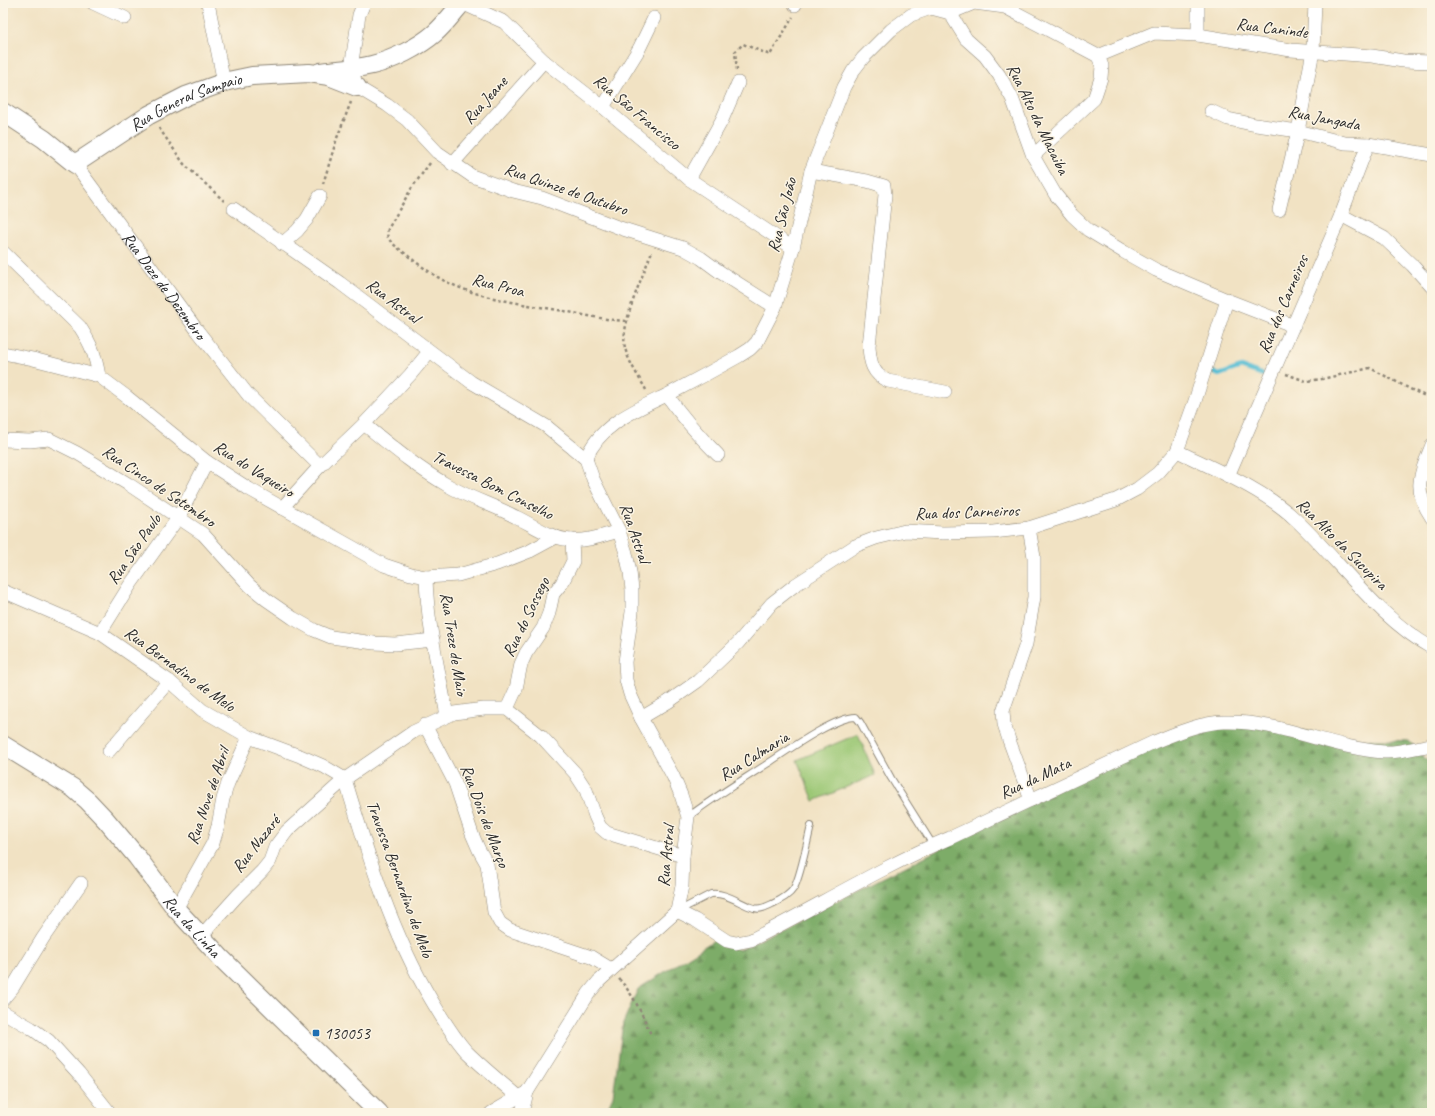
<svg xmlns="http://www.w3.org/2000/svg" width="1435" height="1116" font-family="Caveat,sans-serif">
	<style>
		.green { fill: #9cc876; stroke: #647a50 }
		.forest { fill: url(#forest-firs); stroke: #546c49 }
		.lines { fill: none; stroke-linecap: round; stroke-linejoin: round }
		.stream { stroke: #57bed4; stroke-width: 4.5 }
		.lane-casing { stroke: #8e8677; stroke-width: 8 }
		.street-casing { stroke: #8e8677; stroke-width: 14 }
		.secondary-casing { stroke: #8e8677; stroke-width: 20 }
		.path { stroke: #8e8677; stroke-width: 2.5; stroke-dasharray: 3 3; stroke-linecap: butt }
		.lane { stroke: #fff; stroke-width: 6 }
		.street { stroke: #fff; stroke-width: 13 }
		.secondary { stroke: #fff; stroke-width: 18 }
		.poi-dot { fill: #1f6fb2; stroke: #fcf5e5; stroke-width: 1.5 }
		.labels { text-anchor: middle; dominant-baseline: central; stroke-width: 3; stroke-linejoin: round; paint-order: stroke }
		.street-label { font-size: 17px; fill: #2b2b2b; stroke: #fcf5e5 }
		.poi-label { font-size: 17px; fill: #2b2b2b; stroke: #fcf5e5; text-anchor: start }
	</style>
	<defs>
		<pattern id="forest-firs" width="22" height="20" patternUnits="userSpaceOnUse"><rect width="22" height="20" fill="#7dac67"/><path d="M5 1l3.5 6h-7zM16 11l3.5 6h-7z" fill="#678c55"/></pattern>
	</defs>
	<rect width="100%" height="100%" fill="#fcf5e5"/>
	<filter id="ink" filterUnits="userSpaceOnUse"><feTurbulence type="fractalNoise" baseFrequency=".025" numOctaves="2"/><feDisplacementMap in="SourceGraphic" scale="8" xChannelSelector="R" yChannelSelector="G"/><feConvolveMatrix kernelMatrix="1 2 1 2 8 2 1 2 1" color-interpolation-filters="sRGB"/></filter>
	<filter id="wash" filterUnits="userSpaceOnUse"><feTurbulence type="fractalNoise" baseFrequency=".012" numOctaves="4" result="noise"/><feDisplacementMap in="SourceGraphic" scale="16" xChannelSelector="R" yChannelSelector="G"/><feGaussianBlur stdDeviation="0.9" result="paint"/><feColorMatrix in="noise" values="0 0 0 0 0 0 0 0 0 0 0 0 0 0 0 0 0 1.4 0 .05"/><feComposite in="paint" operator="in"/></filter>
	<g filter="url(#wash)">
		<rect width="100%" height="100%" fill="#f1e2c3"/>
		<!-- green -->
		<path class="green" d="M858,734L875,775L814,801L797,760Z"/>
		<!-- forest -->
		<path class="forest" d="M1253,724L1361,739L1409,741L1432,766V1113H605L613,1096L623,1023L638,989L716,939L739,950L1153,742L1184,731Z"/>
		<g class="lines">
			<!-- stream -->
			<path class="stream" d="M1209,370L1219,375L1241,367L1264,375"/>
		</g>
	</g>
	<g filter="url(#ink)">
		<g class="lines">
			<!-- lane casing -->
			<g class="lane-casing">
				<path id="lane" d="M688,817C714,797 741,781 767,764C787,751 834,717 856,717L860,722L891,778L933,845
					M678,911L711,894C726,892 740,904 754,908C760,910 766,907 772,904C780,900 789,896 794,888C801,875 807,842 811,826"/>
			</g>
			<!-- street casing -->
			<g class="street-casing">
				<g id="street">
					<path d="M93,3L125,18"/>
					<path d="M208,3L224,83"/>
					<path d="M364,3L359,15L351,68L357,87L387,105L407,120L437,152L472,176L513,191L542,198L620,228L683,248L701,258L720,272L775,307"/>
					<path d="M462,3L504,22L544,61L603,107L689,179L793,248"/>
					<path d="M1198,3V35"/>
					<path d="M795,5V3"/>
					<path d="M950,13L966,39L985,56L999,75L1012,98L1033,156L1055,194L1072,215L1088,230L1124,252L1156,270L1227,300L1294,326"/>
					<path d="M603,107L639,49L654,18"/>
					<path d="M1211,111L1228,119L1256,125L1298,131L1345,143L1368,144L1432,155"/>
					<path d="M1033,156L1094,99L1101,78L1102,66L1098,56"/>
					<path id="s1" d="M75,164L197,330L249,396L320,466"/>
					<path d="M452,164L544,61"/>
					<path d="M811,171L867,181L884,186L885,195L869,346C870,362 872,374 888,381L945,392"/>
					<path d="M689,179L722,120L738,83"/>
					<path d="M234,209L340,283L471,382L546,426L586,459L593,479L619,531L626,553L630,572L632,590V612L625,662L626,680L630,694L641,718L673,776L681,795L688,817L683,856L682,886L677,911L599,981L589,993L527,1092L491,1113"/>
					<path d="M1279,210L1298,131L1313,51L1315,3"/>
					<path d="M1341,215L1384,238L1412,265L1432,287"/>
					<path d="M282,244L297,231L307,219L320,196"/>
					<path d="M3,252L80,327C92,346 95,354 99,376"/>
					<path d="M3,353L33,359L99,376L127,397L207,462L249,489L354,548L384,565L411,574L426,577L458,575L497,564L530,551L556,537"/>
					<path d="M667,395C682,417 699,436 718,455"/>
					<path d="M364,424C391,446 417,468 447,485C469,498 493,505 516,517C533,525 552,539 571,540C587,542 604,535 619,531"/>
					<path d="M3,440L30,441L49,439L77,453L128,484L203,534L250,586L267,600L293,618L314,630L331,637L374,643L395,644L433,640"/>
					<path d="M1432,445C1420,475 1412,489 1432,518"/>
					<path d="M1177,451C1216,470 1263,489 1295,519C1340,561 1378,618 1432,648"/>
					<path d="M586,459C599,424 638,409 669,394C692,382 716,369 739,356L750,349L757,342L775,307L793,248L811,171L844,87L853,71L863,58L891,30L911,15L931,8L950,13L974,3L1005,7L1098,56L1154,33L1198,35L1291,50L1372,56L1403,61L1432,62"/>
					<path d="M1228,476L1341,215L1368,144"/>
					<path d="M282,508L320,466L364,424L410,375L429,352"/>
					<path d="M1029,528L1034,557V597L1026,644L1003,711L1004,724L1009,740L1031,800"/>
					<path d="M426,577C427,624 439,670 447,716"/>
					<path d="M3,591L100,633L169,681L202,710L249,737L300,756L323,766L345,779"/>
					<path d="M100,633L130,585L178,518L207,462"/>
					<path d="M507,709L516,689L521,664L526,653L543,628L549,613L553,594L562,583L573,561L572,540"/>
					<path d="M641,718L668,702L698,681L738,643L772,603L795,585L855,546L876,538L905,531L943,533L993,532L1029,528L1116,500L1137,489L1158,473L1177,451L1195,401L1227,300"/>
					<path d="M425,725L455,783L472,834L479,850L487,864L494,912L500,923L510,930L591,957L611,969"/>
					<path d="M109,751L169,681"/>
					<path d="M345,779C368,855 391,932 432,1001C442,1018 453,1036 466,1051C482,1067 501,1082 518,1097"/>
					<path d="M176,909L213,843L218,826L223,799L228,783L249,737"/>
					<path d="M677,911L695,920L727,941L736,943L751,940C818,906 881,867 950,838L1154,742C1177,733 1199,723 1224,722C1278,720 1330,748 1384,752C1400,753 1416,747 1432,745"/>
					<path d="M201,936L238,895L262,871L270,861L275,847L287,831L345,779L413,732L454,713L484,709H507L541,736L575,773L586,790L595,816L600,827L607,833L683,856"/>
					<path d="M3,999L13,987L43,938L81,883"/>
					<path d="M3,1012L31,1028L49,1041L79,1074L110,1113"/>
					<path d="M522,1113L527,1092"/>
				</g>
			</g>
			<!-- secondary casing -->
			<g class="secondary-casing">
				<g id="secondary">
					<path d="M320,72C337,70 355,69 372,65C393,60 419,47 435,33C445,24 453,13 462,3"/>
					<path id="s2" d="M3,112L44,139L75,164L149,115L186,96L228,81L252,76L309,73L329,76L357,87"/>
					<path id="s3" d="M3,745L73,788L88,801L106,820L137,857L176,909L222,959L379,1113"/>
				</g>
			</g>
			<!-- path -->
			<path class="path" d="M737,70L735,52L743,44L770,55L793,17
				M159,128L184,164L224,201
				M430,163L411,189L388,229C386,236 388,239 393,244C411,258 429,274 451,284C486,300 531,305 569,312C588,316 607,320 626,321
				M323,184L337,138L351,102
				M1286,374L1306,381L1322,379L1370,368L1414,391L1432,399
				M646,390C639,377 629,363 625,348C620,324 643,276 652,251
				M619,979C633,994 643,1015 651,1035"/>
			<!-- lane -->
			<use href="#lane" class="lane"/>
			<!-- street -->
			<use href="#street" class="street"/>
			<!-- secondary -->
			<use href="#secondary" class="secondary"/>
		</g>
	</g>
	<!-- markers -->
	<rect class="poi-dot" x="312" y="1029" width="8" height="8" rx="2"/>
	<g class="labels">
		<!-- street labels -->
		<g class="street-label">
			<text transform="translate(1272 28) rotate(7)">Rua Caninde</text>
			<text transform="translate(485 100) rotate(-48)">Rua Jeane</text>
			<text stroke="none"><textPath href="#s2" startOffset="217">Rua General Sampaio</textPath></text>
			<text transform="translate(637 112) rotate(40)">Rua São Francisco</text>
			<text transform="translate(1324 118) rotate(11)">Rua Jangada</text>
			<text transform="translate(1038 119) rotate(64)">Rua Alto da Macaiba</text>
			<text transform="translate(566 189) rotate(19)">Rua Quinze de Outubro</text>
			<text transform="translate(782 215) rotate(-76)">Rua São João</text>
			<text stroke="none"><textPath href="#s1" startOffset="151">Rua Doze de Dezembro</textPath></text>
			<text transform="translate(498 285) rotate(14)">Rua Proa</text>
			<text transform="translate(393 301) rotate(37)">Rua Astral</text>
			<text transform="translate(1283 304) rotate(-67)">Rua dos Carneiros</text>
			<text transform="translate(254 469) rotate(32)">Rua do Vaqueiro</text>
			<text transform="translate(493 485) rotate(27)">Travessa Bom Conselho</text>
			<text transform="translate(159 486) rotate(34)">Rua Cinco de Setembro</text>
			<text transform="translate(967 512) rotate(-2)">Rua dos Carneiros</text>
			<text transform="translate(635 533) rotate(71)">Rua Astral</text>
			<text transform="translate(1342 544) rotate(45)">Rua Alto da Sucupira</text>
			<text transform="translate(134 549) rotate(-55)">Rua São Paulo</text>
			<text transform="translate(526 617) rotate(-64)">Rua do Sossego</text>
			<text transform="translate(454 644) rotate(81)">Rua Treze de Maio</text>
			<text transform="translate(180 669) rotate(36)">Rua Bernadino de Melo</text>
			<text transform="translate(754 756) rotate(-32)">Rua Calmaria</text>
			<text transform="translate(1035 778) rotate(-25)">Rua da Mata</text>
			<text transform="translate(208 796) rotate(-71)">Rua Nove de Abril</text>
			<text transform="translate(485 816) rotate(69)">Rua Dois de Março</text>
			<text transform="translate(256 844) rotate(-52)">Rua Nazaré</text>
			<text transform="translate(666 856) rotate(-85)">Rua Astral</text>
			<text transform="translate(400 879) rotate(70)">Travessa Bernardino de Melo</text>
			<text stroke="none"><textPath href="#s3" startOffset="265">Rua da Linha</textPath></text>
		</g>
		<!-- poi labels -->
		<g class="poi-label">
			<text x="324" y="1033">130053</text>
		</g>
	</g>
	<!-- margin -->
	<rect width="1435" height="1116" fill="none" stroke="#fcf5e5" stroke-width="16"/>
</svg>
